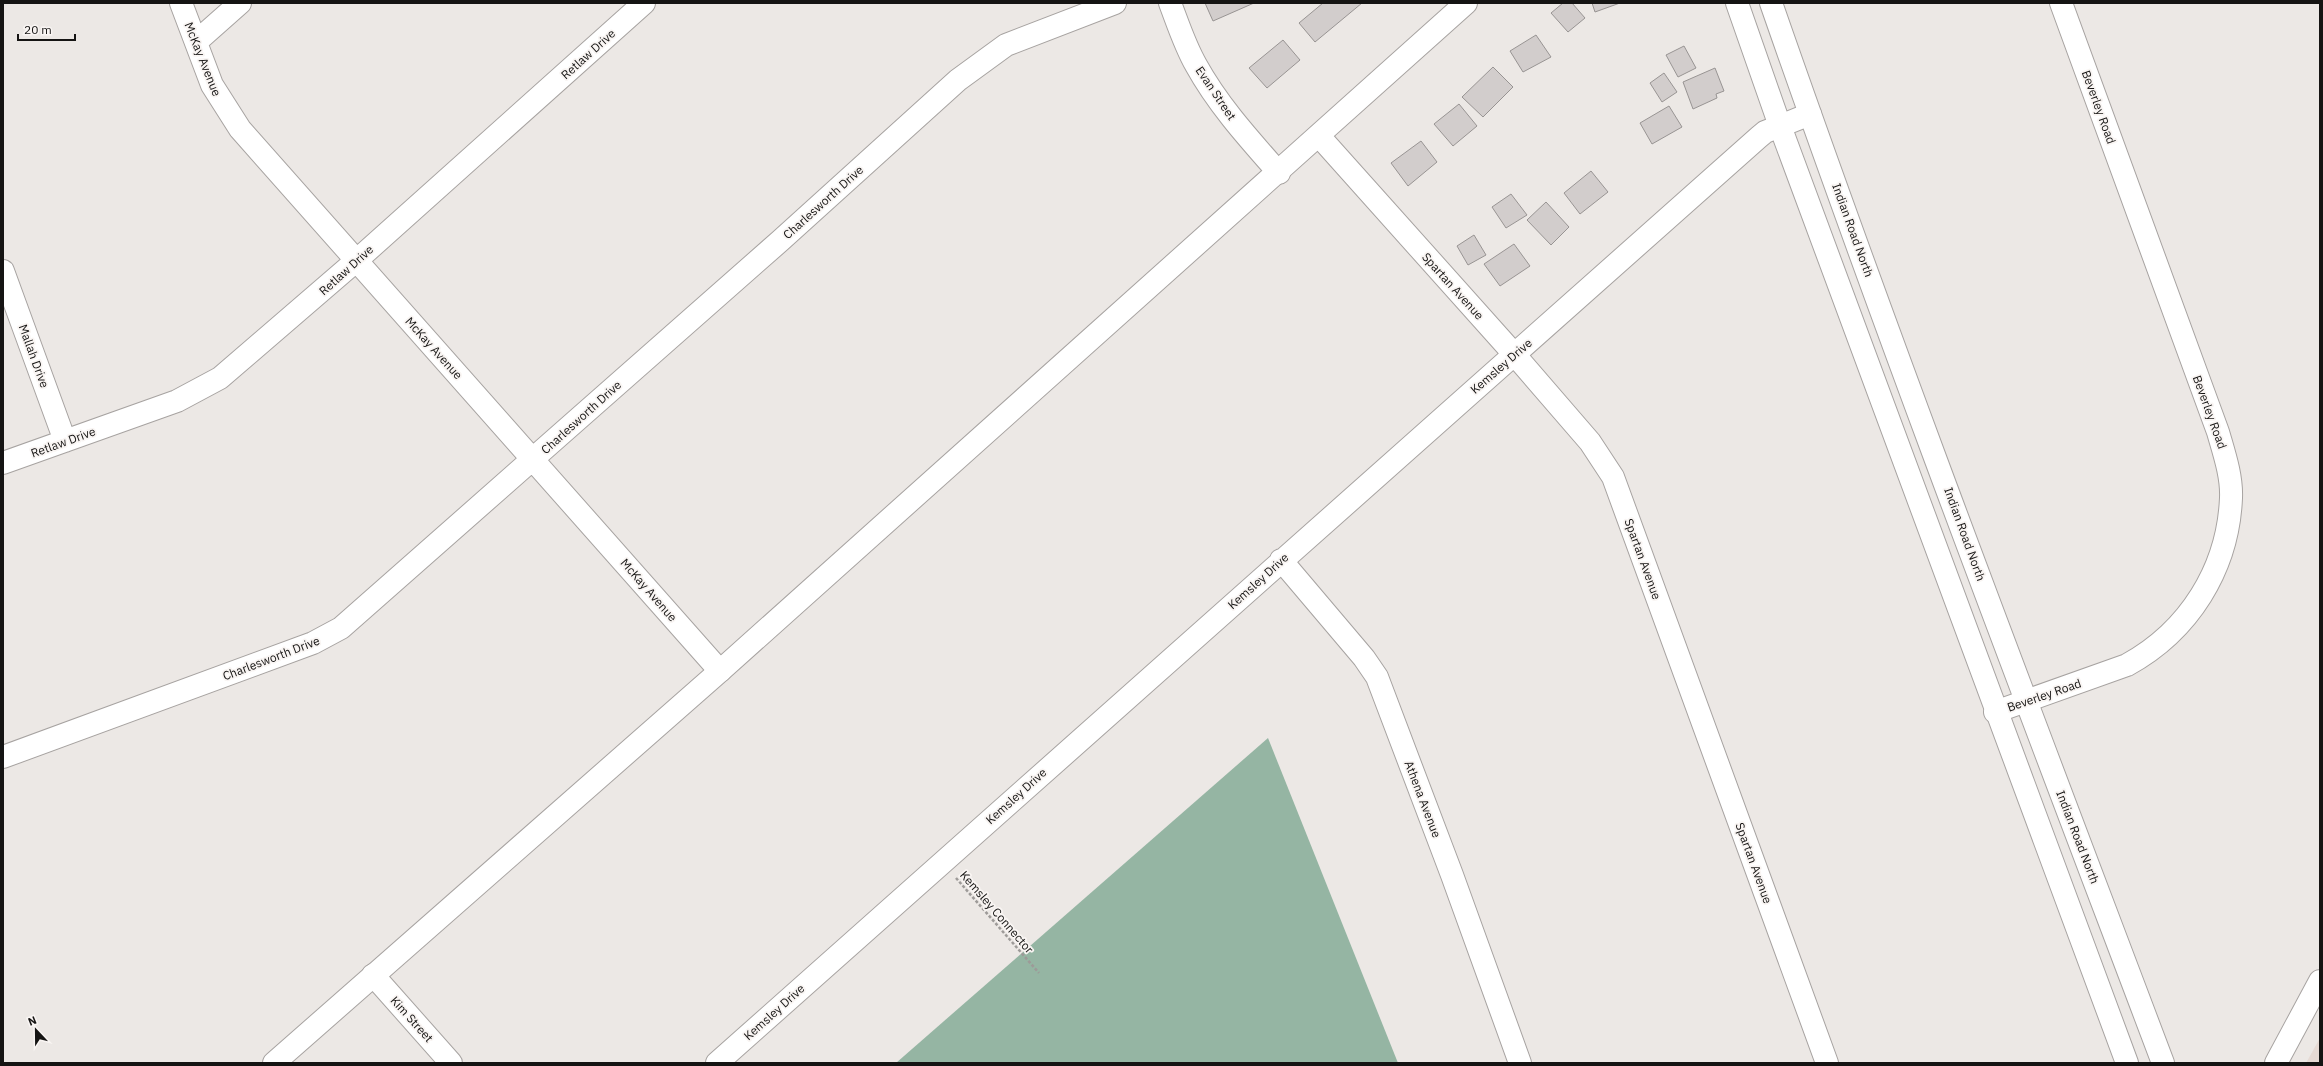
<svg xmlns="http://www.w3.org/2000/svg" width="2323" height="1066" font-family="'IBM Plex Sans',sans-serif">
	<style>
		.built { fill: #e6dad4 }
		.forest { fill: #95b5a3 }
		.building { fill: #d2cdcc; stroke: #989493 }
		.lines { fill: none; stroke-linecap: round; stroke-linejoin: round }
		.minor-casing { stroke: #a7a3a1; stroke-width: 24 }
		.tertiary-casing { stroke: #a7a3a1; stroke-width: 24 }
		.secondary-casing { stroke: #a7a3a1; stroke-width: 24 }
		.path { stroke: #9d9a98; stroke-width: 2.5; stroke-dasharray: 3 2; stroke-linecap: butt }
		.minor { stroke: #fff; stroke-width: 22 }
		.tertiary { stroke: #fff; stroke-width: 22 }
		.secondary { stroke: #fff; stroke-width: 22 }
		.labels { text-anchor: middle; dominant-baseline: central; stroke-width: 3.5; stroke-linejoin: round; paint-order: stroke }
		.street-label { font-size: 12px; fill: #151413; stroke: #f9f5f3 }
	</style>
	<rect width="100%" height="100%" fill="#ece8e5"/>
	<!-- built -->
	<path class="built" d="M2320,1038V1063H2306Z"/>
	<!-- forest -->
	<path class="forest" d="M1268,738L1398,1063H896Z"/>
	<!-- building -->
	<path class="building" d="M1205,3H1254L1213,21Z
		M1323,3H1362L1315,42L1299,23Z
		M1563,3H1572L1585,18L1568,32L1551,13Z
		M1592,3H1620L1595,12Z
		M1536,35L1551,57L1523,72L1510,51Z
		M1283,40L1300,60L1267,88L1249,68Z
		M1684,46L1696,68L1678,77L1666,55Z
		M1493,67L1513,87L1483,117L1462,97Z
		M1715,68L1724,91L1716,94L1717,98L1693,109L1683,82Z
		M1664,73L1677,92L1662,102L1650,83Z
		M1459,104L1477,126L1453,146L1434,124Z
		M1669,106L1682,127L1652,144L1640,123Z
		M1421,141L1437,162L1408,186L1391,163Z
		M1591,171L1608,192L1580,214L1564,193Z
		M1511,194L1527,215L1506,228L1492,207Z
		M1546,202L1569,227L1551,245L1527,220Z
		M1474,235L1486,255L1468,265L1457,246Z
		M1514,244L1530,266L1500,286L1484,264Z"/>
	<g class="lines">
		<!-- minor casing -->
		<g class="minor-casing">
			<path id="minor" d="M181,3L212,85L240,129L720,671
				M1170,3C1178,24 1185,46 1196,65C1218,105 1249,139 1279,173
				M196,42L240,3
				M1319,136L1514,354L1590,442L1613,477L1827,1063
				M3,271L65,441
				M3,463L177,401L220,378L357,260L644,3
				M1281,560L1364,658L1377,677L1452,875L1520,1063
				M1995,712L2127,665C2189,631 2228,569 2231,498C2232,476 2224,453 2218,432L2061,3
				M3,757L313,643L341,628L780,241L958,80L1006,45L1115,3
				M373,975L451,1063
				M717,1063L1759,137L1765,132L1810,114"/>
		</g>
		<!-- tertiary casing -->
		<g class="tertiary-casing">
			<path id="tertiary" d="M2276,1063L2320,981"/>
		</g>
		<!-- secondary casing -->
		<g class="secondary-casing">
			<path id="secondary" d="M1737,3L1780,126L2127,1063
				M1771,3C1895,359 2030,711 2163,1063
				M274,1063L720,671L1466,3"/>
		</g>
		<!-- path -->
		<path class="path" d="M956,878L1039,973"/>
		<!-- minor -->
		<use href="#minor" class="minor"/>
		<!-- tertiary -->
		<use href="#tertiary" class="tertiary"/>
		<!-- secondary -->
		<use href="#secondary" class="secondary"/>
	</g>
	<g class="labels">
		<!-- street labels -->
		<g class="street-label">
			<text transform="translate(588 54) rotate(-42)">Retlaw Drive</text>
			<text transform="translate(203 59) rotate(68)">McKay Avenue</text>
			<text transform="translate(1216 93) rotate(56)">Evan Street</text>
			<text transform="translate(2099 107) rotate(70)">Beverley Road</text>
			<text transform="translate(823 202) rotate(-42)">Charlesworth Drive</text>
			<text transform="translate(1853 230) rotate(70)">Indian Road North</text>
			<text transform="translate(346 270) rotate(-42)">Retlaw Drive</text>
			<text transform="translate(1453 286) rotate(48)">Spartan Avenue</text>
			<text transform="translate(434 348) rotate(48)">McKay Avenue</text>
			<text transform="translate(34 356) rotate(70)">Mallah Drive</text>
			<text transform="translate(1501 366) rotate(-41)">Kemsley Drive</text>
			<text transform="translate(2210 412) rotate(70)">Beverley Road</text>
			<text transform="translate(581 417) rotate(-42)">Charlesworth Drive</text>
			<text transform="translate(63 442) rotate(-20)">Retlaw Drive</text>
			<text transform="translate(1965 534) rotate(70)">Indian Road North</text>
			<text transform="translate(1643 559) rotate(70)">Spartan Avenue</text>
			<text transform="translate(1258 581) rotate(-42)">Kemsley Drive</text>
			<text transform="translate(649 590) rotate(49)">McKay Avenue</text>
			<text transform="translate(271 658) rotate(-21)">Charlesworth Drive</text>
			<text transform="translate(2044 695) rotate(-19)">Beverley Road</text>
			<text transform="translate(1016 796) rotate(-42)">Kemsley Drive</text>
			<text transform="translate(1423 799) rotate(69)">Athena Avenue</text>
			<text transform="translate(2078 837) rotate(69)">Indian Road North</text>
			<text transform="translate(1754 863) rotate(70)">Spartan Avenue</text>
			<text transform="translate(997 912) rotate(49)">Kemsley Connector</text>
			<text transform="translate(774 1012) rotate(-42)">Kemsley Drive</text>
			<text transform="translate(412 1019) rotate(48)">Kim Street</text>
		</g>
	</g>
	<!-- border -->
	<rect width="2323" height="1066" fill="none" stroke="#151413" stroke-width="8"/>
	<!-- north arrow -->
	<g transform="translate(36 1030) rotate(338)" stroke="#f9f5f3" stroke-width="3" paint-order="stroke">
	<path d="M0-3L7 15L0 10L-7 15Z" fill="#151413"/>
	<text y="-6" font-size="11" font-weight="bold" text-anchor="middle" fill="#151413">N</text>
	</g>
	<!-- scale -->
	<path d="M18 34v6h57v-6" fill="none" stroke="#151413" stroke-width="2"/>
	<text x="24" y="34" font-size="12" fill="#151413" stroke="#f9f5f3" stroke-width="3" paint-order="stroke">20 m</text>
</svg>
